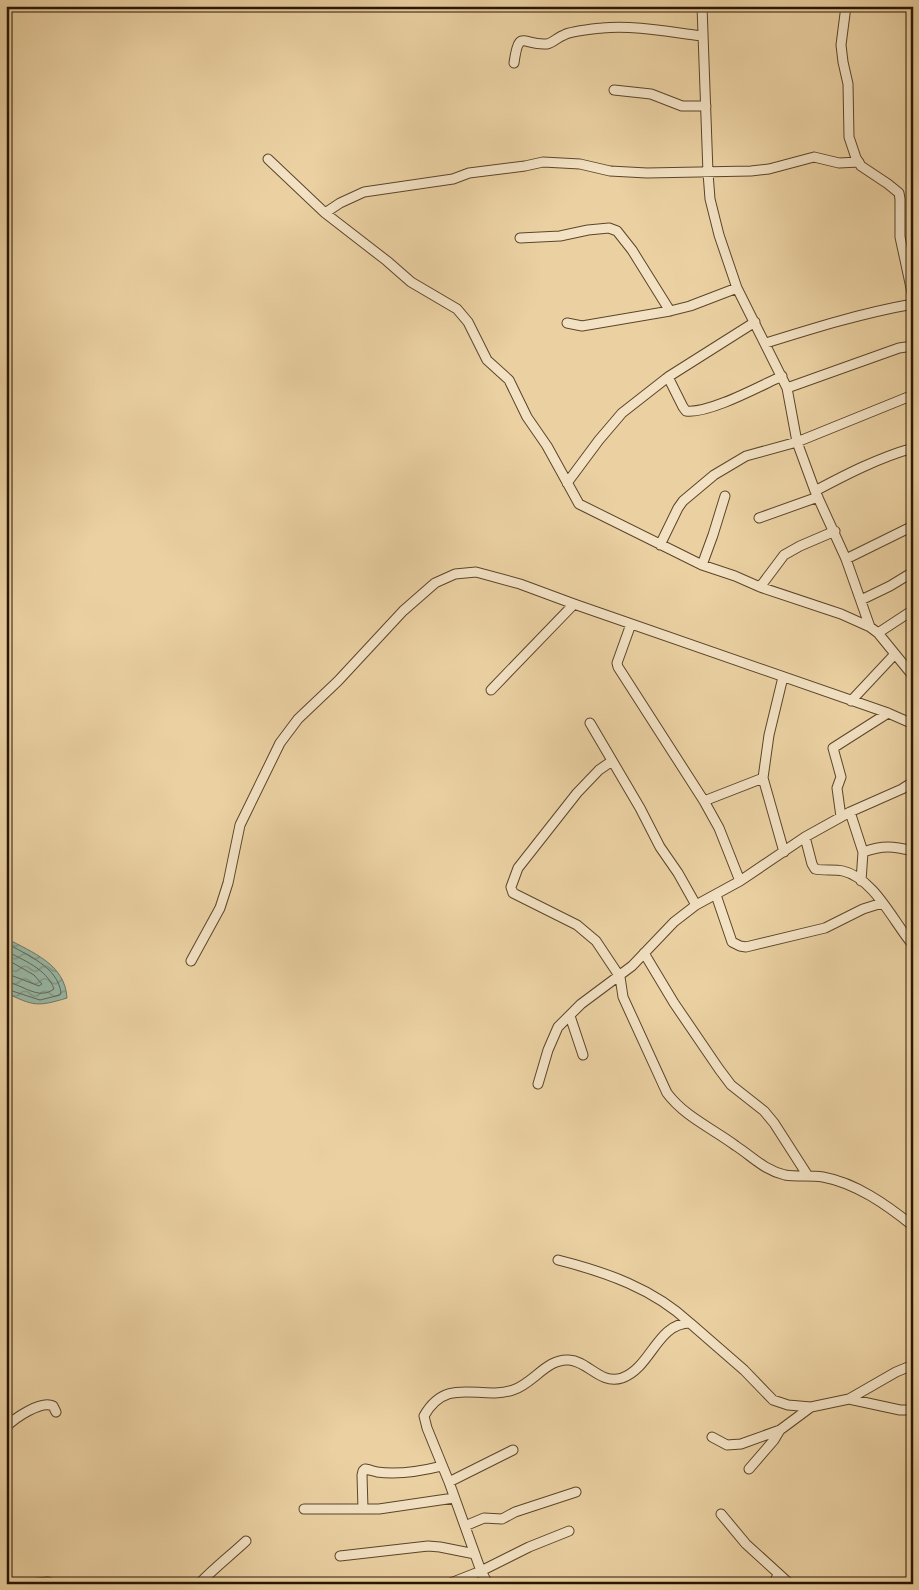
<svg xmlns="http://www.w3.org/2000/svg" width="919" height="1590" font-family="Alegreya,serif">
	<style>
		.water { fill: url(#water-waves); stroke: #6c7764 }
		.lines { fill: none; stroke-linecap: round; stroke-linejoin: round }
		.shore { stroke: #626654; stroke-width: 1 }
		.minor-casing { stroke: #5b452a; stroke-width: 11 }
		.minor { stroke: #f2e1c3; stroke-width: 9 }
	</style>
	<defs>
		<pattern id="water-waves" width="16" height="10" patternUnits="userSpaceOnUse" patternTransform="scale(1.25)"><rect width="16" height="10" fill="#98b7a5"/><path d="M0 5q4-4 8 0t8 0" fill="none" stroke="#7c9484"/></pattern>
	</defs>
	<rect width="100%" height="100%" fill="#ebd1a2"/>
	<filter id="stains"><feTurbulence type="fractalNoise" baseFrequency=".004" numOctaves="4"/><feColorMatrix values="0 0 0 0 .2 0 0 0 0 .09 0 0 0 0 .02 0 0 0 .5 -.17"/></filter>
	<radialGradient id="worn" r=".72"><stop offset=".6" stop-color="#630" stop-opacity="0"/><stop offset="1" stop-color="#630" stop-opacity=".3"/></radialGradient>
	<!-- water -->
	<path class="water" d="M6,938C33,953 65,964 67,998C37,1007 34,1006 6,993Z"/>
	<g class="lines">
		<!-- shore -->
		<path class="shore" d="M6,943C27,955 58,967 61,993L60,995L40,1000L6,989
			M6,951C23,960 47,969 54,989C38,1001 23,984 6,982
			M6,959L34,975L42,984L39,986L13,976L6,975"/>
		<!-- minor casing -->
		<g class="minor-casing">
			<path id="minor" d="M702,6L708,173L710,199L719,235L737,288L787,388L797,442L815,491L846,559L870,627L878,633L913,676
				M846,6L841,45L843,62L848,84L849,137L856,158L861,166L888,184L899,193L900,199V237L913,297
				M514,63C519,27 523,46 547,44C553,43 558,37 564,35C571,31 593,29 602,28C635,25 669,32 702,36
				M614,90L651,94L682,106H706
				M268,159L325,213L387,261L411,282L457,309L468,322L487,360L509,380L527,417L547,446L579,504L702,565L735,576L760,587L841,614L870,627
				M325,213L340,203L364,192L453,179L469,173L525,166L543,162L580,164L610,171L647,173L751,171L769,169L814,157L839,163L859,162
				M520,238L560,236L588,230L609,228L617,231L632,250L670,311
				M567,323L582,326L670,311L690,306L737,288
				M766,343C814,328 862,313 913,304
				M668,377L683,407L686,411C709,414 760,386 782,376
				M787,388L899,348L913,346
				M567,483L599,440L622,413L668,377L755,322
				M815,491C847,474 878,458 913,448
				M759,518L818,497
				M660,545L678,508L683,501L714,475L746,456L797,442L913,395
				M846,559L913,526
				M702,565L713,535L725,496
				M760,587L784,555L800,546L835,531
				M861,600L890,586L913,572
				M631,624L617,663L618,667L704,801L719,828L740,881
				M878,633L913,610
				M783,677L769,735L763,778L784,852
				M491,690L574,604
				M851,701L895,654
				M590,723L640,808L660,847L678,873L696,905
				M612,761L599,770L577,793L518,868L511,887L513,893L577,925L596,941L620,977L623,997L667,1093C685,1117 712,1128 736,1146C753,1157 764,1170 785,1175C797,1177 810,1175 823,1177C856,1183 887,1205 913,1226
				M704,801L763,778
				M850,812L863,852L861,881
				M841,817L837,788L841,777L833,748L888,713
				M805,837L812,864L815,869C824,871 834,869 843,871C874,878 894,923 913,945
				M863,852C883,845 893,846 913,851
				M716,895L732,942L740,946L746,947L825,928L863,909L882,903
				M644,953L674,1003L719,1069L731,1085L764,1111L774,1123L808,1176
				M191,961L220,908L228,883L240,825L280,743L298,719L338,681L403,611L435,583L455,574L476,572L520,584L574,604L888,713L913,724
				M570,1016L583,1055
				M538,1084L548,1050L558,1027L581,1004L632,966L674,922L696,905L740,881L805,837L850,812L902,789L913,782
				M558,1260C606,1272 654,1289 690,1323
				M849,1399L900,1410H913
				M6,1427C15,1418 41,1400 53,1406L56,1412
				M712,1437L727,1445L741,1444L780,1430
				M749,1469L774,1440L780,1430L811,1407
				M449,1482L513,1450
				M304,1509H379L454,1498
				M363,1509L362,1475L363,1471L365,1469C370,1470 373,1471 377,1472C399,1475 422,1471 442,1466
				M721,1514L746,1544L790,1584
				M465,1526L484,1518L502,1519L515,1512L576,1492
				M340,1556L428,1546L440,1547L475,1554
				M30,1584L48,1582L53,1584
				M199,1584C214,1568 230,1556 246,1541
				M448,1584L481,1571L529,1547L569,1531
				M488,1584L481,1571L449,1482L427,1428L424,1416C447,1375 480,1401 513,1390C533,1384 547,1358 569,1360C588,1361 600,1385 622,1378C651,1368 657,1323 690,1323L744,1370L773,1400L788,1405L811,1407L849,1399L896,1372L913,1365
				M774,1584L778,1574"/>
		</g>
		<!-- minor -->
		<use href="#minor" class="minor"/>
	</g>
	<!-- margin -->
	<rect width="919" height="1590" fill="none" stroke="#ebd1a2" stroke-width="25"/>
	<rect x="8" y="8" width="904" height="1575" fill="none" stroke="#2b1602" stroke-width="2.5"/>
	<rect x="12" y="12" width="894" height="1565" fill="none" stroke="#2b1602"/>
	<rect width="100%" height="100%" filter="url(#stains)"/>
	<rect width="100%" height="100%" fill="url(#worn)"/>
</svg>
